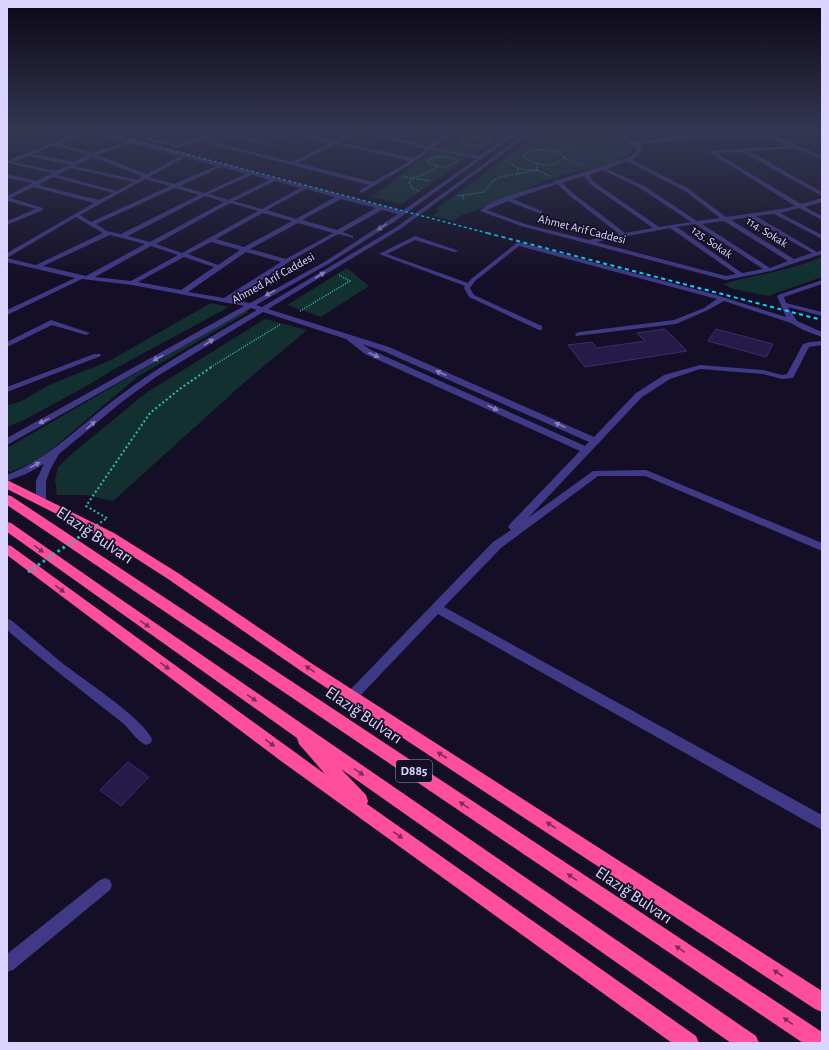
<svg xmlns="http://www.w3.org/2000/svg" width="829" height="1050" font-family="'Alegreya Sans',sans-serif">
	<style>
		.green { fill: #123030 }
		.building { fill: #251b48; stroke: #3d2c74 }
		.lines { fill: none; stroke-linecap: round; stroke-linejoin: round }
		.path-far1 { stroke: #2ebab7; stroke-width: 1.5; stroke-dasharray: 1 1.5; stroke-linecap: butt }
		.path { stroke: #2ebab7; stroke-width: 2; stroke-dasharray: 2 2.5; stroke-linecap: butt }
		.minor { fill: #3f3986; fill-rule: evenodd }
		.highway { fill: #ff4f9c; fill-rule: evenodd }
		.rail-far1 { stroke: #00dbff; stroke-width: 1.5; stroke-dasharray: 3 2.5; stroke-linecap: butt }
		.rail { stroke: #00dbff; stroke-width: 2; stroke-dasharray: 4 3.5; stroke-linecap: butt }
		.path-bridge-far1 { stroke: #2ebab7; stroke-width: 2; stroke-dasharray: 2 2.5; stroke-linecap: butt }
		.path-bridge { stroke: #2ebab7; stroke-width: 3; stroke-dasharray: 2.5 3.5; stroke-linecap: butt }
		.oneway { fill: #857fbc }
		.oneway2 { fill: #7e2c5b }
		.labels { text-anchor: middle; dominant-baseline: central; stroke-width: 3.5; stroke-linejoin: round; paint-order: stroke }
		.far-street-label { font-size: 12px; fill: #dbd4ff; stroke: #140f26 }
		.shield { fill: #140f26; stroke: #9f99be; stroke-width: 1 }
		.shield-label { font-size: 13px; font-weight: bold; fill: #dbd4ff }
		.near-street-label { font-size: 17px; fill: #dbd4ff; stroke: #140f26 }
	</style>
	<rect width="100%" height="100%" fill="#140f26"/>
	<!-- green -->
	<path class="green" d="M473,132H506L474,155L439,147Z
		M541,132H609L631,146V151C616,167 586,168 566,174C529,185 496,204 460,216L454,221L433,216L440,210L436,209Z
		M433,151L467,158L402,204L371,197Z
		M822,257V277L768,296L733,289L723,284C756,274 791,271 822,257Z
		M347,268L369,286L321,317L287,305Z
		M211,303L229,307L116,368L83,388L24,420L7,427V405L20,402L49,385L109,361Z
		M245,310L248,312L137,377L45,455L34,462L10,472L7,470V448Z
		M265,319L307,330L247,380L113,501L86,495H57L55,480L58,467L74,452L146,393Z"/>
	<!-- building -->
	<path class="building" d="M665,329L687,351L585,367L568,345L592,342L597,348L645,341L637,333Z
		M716,329L773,344L766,357L708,341Z
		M128,762L149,777L121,806L100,790Z"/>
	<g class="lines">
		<!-- path-far1 -->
		<path class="path-far1" d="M473,132L480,134
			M477,136L484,132
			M477,136L488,139L490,142C481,148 471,147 462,142V139Z
			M573,143L580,144
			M533,150C543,150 556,149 564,157C553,170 534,165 522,156L525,153Z
			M554,151C565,150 576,144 575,132
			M437,157H451L457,161C449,169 437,168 428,162L430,159Z
			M564,158L582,165
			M506,161L518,168L517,175
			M518,169L537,170L550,176
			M404,177L431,181
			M419,191L412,188L409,182C417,174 429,175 437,166
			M458,196L483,192L493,181L500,177L537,170L536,163
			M462,196L464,200
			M300,311L350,281L339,275
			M211,367L281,324"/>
		<!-- path -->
		<path class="path" d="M107,518L86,506L150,413L181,388L213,366"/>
		<!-- minor -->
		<path class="minor" d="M10,132H18L7,136V133Z
			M79,132H86L59,144L92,153L126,142L93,132H102L402,211L476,159L430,150L416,161L362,193L360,192V190L369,185L199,141L178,148L128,135L130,134L147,138L161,132H168L153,139L178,145L212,132H218L277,145L275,146L214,134L203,140L293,162L330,143L284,132H294L334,141L352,132H358L339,142L413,158L426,149L364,132H373L428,146C437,139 449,132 460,132L433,147L479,156L514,132H519L394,222L330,263L256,305L262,307L395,228L528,132H533L399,230L268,309L389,347L594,437L636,393L664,375L700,365L763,370L782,375L787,374L803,344L810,342L822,341V345L809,347L793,378L782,379L763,374L700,369L670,379L642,397L528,518L593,471L646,470L822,543V551L645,476H598L501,548L444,607L822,815V830L438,614L356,700L352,701L348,700L346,696L348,692L493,542L511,530L508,527L509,525L580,451L365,354L346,339L263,312L156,377L123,401L59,454L50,470L46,481V501L44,503H38L36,501V481L44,464L26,474L7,481V475C51,458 81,424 118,397C161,364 210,338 257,310L251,308L7,445V438L244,306L132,285L82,279L7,315V310L75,278L7,262V258L36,265L103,233L76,217L7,258V253L94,203L33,187L11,198L43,208V210L7,225V221L36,209L7,201V196L32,183L7,178V174L36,181L52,173L7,163V161ZM131,143L180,156L147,174L97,155ZM336,144L410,161L373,182L298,163ZM54,145L88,155L74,162L33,154ZM29,156L69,165L56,171L13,162ZM93,157L141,176V178L137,180L75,166ZM185,157L216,166L174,184L149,177ZM221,167L246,174L204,193L180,186ZM71,168L133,182L117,191L57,175ZM252,175L269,180L229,200L209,194ZM53,177L113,193L99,200L38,185ZM145,179L170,186L91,222L80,215ZM275,181L300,188L262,209L234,201ZM175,188L199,195L121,234L107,231L96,224ZM306,189L335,197L296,219L267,210ZM205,196L224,202L150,242L128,236ZM341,199L376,208L337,230L302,220ZM230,203L258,211L182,253L156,244ZM382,210L398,214L326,261L250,303L232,300L292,260L338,234L353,238V236L343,232ZM263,213L292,221L244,247L216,239ZM298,223L333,233L286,259L250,249ZM110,235L145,244L86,276L43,266ZM211,242L240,250L218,265L188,254ZM151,246L178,255L131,281L95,277ZM246,252L281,262L224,298L188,292ZM184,257L214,267L181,290L138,282ZM362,344L383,351L589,442L585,446L371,350Z
			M255,132H266L290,138L288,139Z
			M615,132H620L634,142L686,136H769L767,132H772L775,136L822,156V159L795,148L749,151L822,192V196L742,152L716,153L801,204L822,198V202L805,207L822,216V220L799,208L780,213L822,235V239L774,214L756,216L817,252L822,250V254L771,271L726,280L521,226L480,211C491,198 537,187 555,182V180H559L630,157L636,152L637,148ZM772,138L789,146L711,151L709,152L795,206L787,208L726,217L689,189L632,160L640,154L642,148L637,144L686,139ZM627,161L685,191L720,218L697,221L644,186L607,169ZM603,170L640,188L691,222L659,227L594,182L589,175ZM584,176L590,184L653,228L625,233L574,194L562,183ZM557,184L570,196L619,234L589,240L525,224L487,210L508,201L538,213H542V211L513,199ZM749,217L812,253L794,259L731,220ZM724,221L788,261L770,268L702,224ZM695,224L763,269L742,273L677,227ZM670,228L736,274L726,276L596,242Z
			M415,236L459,251L454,252L415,240L387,254L468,283L471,279L518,242L713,294L786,317L777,296L778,295L822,280V284L784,297L786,303L822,312V316L788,307L797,321L822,332V337L803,330L791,323L724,301L708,310L676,324L576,336L575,334L579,332L674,320L704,308L717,299L519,246L475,281L470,288L474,295L542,326V330H539L469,297L464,288L465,286L379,254Z
			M51,320L90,333L86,335L52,325L7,347V342Z
			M94,354H100L101,356L7,392V387Z
			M7,619L11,620C28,634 44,648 61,662C82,679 142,717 152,739L151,743L146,745C137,741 131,731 124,724C85,693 45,663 7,630Z
			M105,878L110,880L112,885L110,890L13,970L7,972V954L100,880Z"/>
		<!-- highway -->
		<path class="highway" d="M7,480L114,533L178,573L314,665L822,991V1012L815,1009L304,673L168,579L106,539L7,489Z
			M7,495L11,496L822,1032V1043H803L7,505Z
			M7,522L11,523L103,587L756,1036L759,1043H731L341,769L366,795L368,801L367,804L696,1036L699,1043H672L281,761L7,555V545L11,546L325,774L299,744L297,738L7,532Z"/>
		<!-- rail-far1 -->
		<path class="rail-far1" d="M102,132L491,234"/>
		<!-- rail -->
		<path class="rail" d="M487,233L822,320"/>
		<!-- path-bridge-far1 -->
		<path class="path-bridge-far1" d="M78,538L107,518"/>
		<!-- path-bridge -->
		<path class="path-bridge" d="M28,572L79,537"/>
	</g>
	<!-- one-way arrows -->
	<defs><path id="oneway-solid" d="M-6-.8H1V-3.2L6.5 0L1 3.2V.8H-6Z"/></defs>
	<g class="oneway">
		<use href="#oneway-solid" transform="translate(382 227) rotate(147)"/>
		<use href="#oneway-solid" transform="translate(320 275) rotate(-31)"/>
		<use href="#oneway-solid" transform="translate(270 293) rotate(151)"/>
		<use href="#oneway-solid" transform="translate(209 342) rotate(-31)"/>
		<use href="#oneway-solid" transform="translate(374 355) rotate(25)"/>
		<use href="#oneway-solid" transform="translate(158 358) rotate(151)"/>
		<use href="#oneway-solid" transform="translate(441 373) rotate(-156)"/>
		<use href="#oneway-solid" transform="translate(493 408) rotate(24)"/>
		<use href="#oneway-solid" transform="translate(44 421) rotate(154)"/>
		<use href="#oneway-solid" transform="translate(91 425) rotate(-41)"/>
		<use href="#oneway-solid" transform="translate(560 425) rotate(-156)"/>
		<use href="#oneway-solid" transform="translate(35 465) rotate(-29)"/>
	</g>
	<g class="oneway2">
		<use href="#oneway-solid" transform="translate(39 549) rotate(36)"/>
		<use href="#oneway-solid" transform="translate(60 589) rotate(37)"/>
		<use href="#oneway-solid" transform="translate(145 624) rotate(35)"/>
		<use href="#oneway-solid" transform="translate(165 666) rotate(36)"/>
		<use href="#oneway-solid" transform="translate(310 669) rotate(-146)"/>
		<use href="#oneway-solid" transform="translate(252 698) rotate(35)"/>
		<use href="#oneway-solid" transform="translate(270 743) rotate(36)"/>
		<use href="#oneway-solid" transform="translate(442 755) rotate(-147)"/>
		<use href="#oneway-solid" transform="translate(359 772) rotate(35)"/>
		<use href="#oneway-solid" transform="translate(464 805) rotate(-146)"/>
		<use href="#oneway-solid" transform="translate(551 825) rotate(-147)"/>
		<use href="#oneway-solid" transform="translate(398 835) rotate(35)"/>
		<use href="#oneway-solid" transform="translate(572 877) rotate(-146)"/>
		<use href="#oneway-solid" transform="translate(680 949) rotate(-146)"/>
		<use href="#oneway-solid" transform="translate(778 973) rotate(-147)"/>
		<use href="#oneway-solid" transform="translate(788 1021) rotate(-146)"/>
	</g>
	<!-- sky -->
	<linearGradient id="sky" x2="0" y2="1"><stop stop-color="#0b0815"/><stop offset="0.47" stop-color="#343752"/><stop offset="1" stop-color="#343752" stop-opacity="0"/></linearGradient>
	<rect width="829" height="279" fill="url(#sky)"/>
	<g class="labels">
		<!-- far-street labels -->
		<g class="far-street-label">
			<text transform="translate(582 229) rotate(14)">Ahmet Arif Caddesi</text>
			<text transform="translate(767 232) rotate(32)">114. Sokak</text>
			<text transform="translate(712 242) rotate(35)">125. Sokak</text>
			<text transform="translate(273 278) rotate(-29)">Ahmed Arif Caddesi</text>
		</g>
		<!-- shield labels -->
		<rect class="shield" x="396" y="760" width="36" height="22" rx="3"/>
		<g class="shield-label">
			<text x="414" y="771">D885</text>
		</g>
		<!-- near-street labels -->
		<g class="near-street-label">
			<text transform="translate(95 535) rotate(34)">Elazığ Bulvarı</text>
			<text transform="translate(364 715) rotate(34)">Elazığ Bulvarı</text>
			<text transform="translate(634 895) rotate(34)">Elazığ Bulvarı</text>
		</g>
	</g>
	<!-- border -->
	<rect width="829" height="1050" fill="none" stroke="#dbd4ff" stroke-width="16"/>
</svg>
